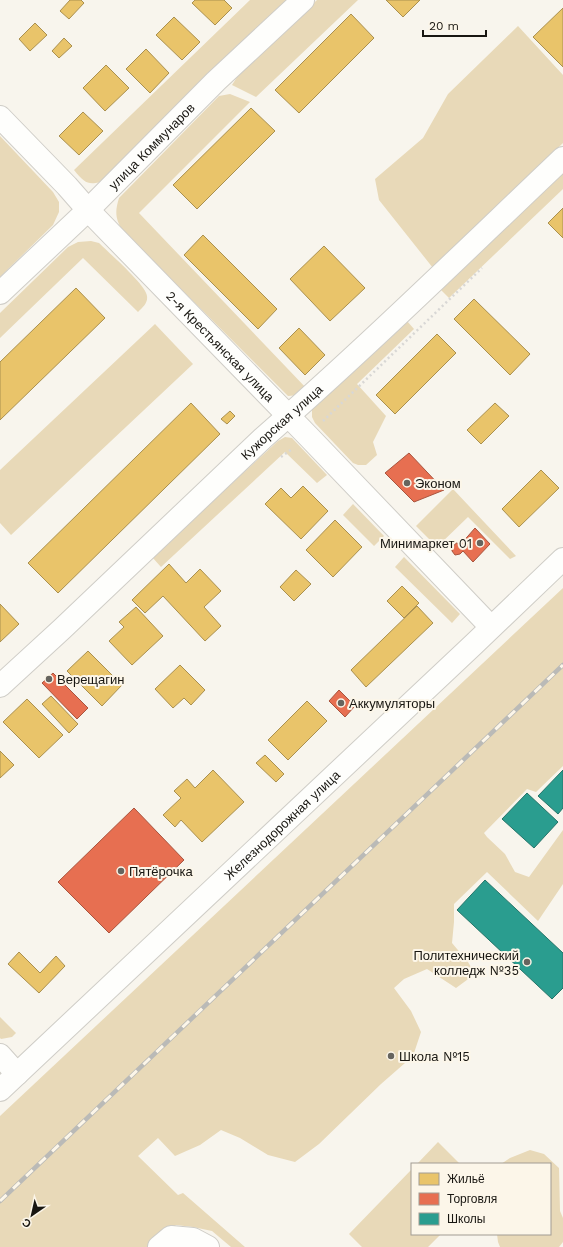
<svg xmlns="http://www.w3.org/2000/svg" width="563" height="1247" font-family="'Work Sans',sans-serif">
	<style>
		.green { fill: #e8d9b8 }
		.homes { fill: #e9c46a; stroke: #aa904f }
		.shops { fill: #e76f51; stroke: #a9543e }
		.schools { fill: #2a9d8f; stroke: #257469 }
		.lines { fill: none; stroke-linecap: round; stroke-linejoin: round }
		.minor-casing { stroke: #cfcdc7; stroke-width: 24 }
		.secondary-casing { stroke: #cfcdc7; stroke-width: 24 }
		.path { stroke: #d8d7d5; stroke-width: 2.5; stroke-dasharray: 2 3; stroke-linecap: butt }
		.minor { stroke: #fefefc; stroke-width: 22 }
		.secondary { stroke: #fefefc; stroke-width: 22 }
		.rail-casing { stroke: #babab7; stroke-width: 4.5 }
		.rail { stroke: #fcf6e9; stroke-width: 3; stroke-dasharray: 9; stroke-linecap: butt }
		.poi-dot { fill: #66645e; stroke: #fcf6e9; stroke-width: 1.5 }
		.labels { text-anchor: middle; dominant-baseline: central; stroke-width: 4; stroke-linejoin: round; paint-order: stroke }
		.street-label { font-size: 13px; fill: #181611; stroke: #fcf6e9 }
		.poi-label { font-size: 13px; fill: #181611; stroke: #fcf6e9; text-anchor: start }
	</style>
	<rect width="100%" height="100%" fill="#f8f5ed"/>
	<!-- green -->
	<path class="green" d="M250,0H294L109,180C89,185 87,186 74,170Z
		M317,0H358L256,97L232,85L239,74Z
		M518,26L563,75V143L433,268L379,200L375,179L423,138L448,94Z
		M230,94L250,102L139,213L308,390L299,395L288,396L122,230C115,218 115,211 119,198L219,96Z
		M0,136L53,192L59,202V212L53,225L0,277Z
		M563,169V189L449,298L441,290Z
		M91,241L99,243C108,252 147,286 147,296C148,303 143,307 138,312L83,258L0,338V313L68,247L78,242Z
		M407,321L414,329L357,384L386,416L373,442L377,455L366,465H358L353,463L315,423L312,417V407Z
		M155,324L193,364L11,535L0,523V470Z
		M285,437L292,438L327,475L317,483L285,452L161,567L152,557L278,441Z
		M453,489L516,556L510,559L468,517L437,547L416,526Z
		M353,504L384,536L374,546L343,515Z
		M404,557L460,614L452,623L395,567Z
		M563,588V766L536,792L527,789L484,833L487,837L505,854L515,872L529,877L563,830V884L538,921L487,872L454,904V922L452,943L468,962L475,974L456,988L427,969L404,979L394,988L411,1011L421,1032L413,1056L381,1084L319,1144L295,1162L268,1155L240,1138L221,1130L200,1145L175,1156L158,1138L138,1156L178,1195L183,1193L245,1247H231L212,1231L193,1227L176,1225L153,1241L147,1247H0V1116Z
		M0,1017L16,1033L12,1037L1,1039L0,1038Z
		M438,1142L460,1164H417Z
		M530,1150L544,1154L559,1168L560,1211L563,1218V1242L559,1247H500L498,1242L497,1234H550V1164H501L510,1158Z
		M412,1169V1234H441L428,1247H362L349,1234Z"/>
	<!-- homes -->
	<path class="homes" d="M70,0H81L84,3L69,19L60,11Z
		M195,0H224L232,8L215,25L192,3Z
		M386,0H420L403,17Z
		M563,8V67L533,37Z
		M351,14L374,38L299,113L275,90Z
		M174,17L200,42L182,60L156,35Z
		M35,23L47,35L30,51L19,39Z
		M64,38L72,46L59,58L52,51Z
		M146,49L169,73L150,93L126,69Z
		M106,65L129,88L105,111L83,88Z
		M251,108L275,131L197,209L173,185Z
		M83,112L103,131L79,155L59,136Z
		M563,208V238L548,223Z
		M203,235L277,309L258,329L184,255Z
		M324,246L365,288L330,321L290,279Z
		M76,288L105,318L0,420V362Z
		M474,299L530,354L510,375L454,319Z
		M299,328L325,355L305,375L279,348Z
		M437,334L456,353L395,414L376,395Z
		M191,403L220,434L58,593L28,563Z
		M495,403L509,416L481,444L467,430Z
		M230,411L235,416L227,424L221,419Z
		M541,470L559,488L519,527L502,509Z
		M303,486L328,511L301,539L265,504L281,488L291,498Z
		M335,520L362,547L333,577L306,550Z
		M169,564L186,583L200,569L221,591L204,607L221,626L205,641L163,596L145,613L132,600Z
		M296,570L311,584L294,601L280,587Z
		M402,586L419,603L404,618L387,601Z
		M0,604L19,624L0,642Z
		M417,606L433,623L366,687L351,670Z
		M136,607L163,636L132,665L109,641L124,627L119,622Z
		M88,651L122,685L102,706L67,671Z
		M180,665L205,690L191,705L184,698L173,708L155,689Z
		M51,696L78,724L69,733L42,704Z
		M27,699L63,735L39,758L3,722Z
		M307,701L327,721L288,760L268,740Z
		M0,751L14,765L0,778Z
		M265,755L284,774L276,782L256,763Z
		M213,770L244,802L202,842L181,820L175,827L163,815L181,798L174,791L187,779L195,788Z
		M19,952L40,973L56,956L65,966L39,993L8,964Z"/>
	<!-- shops -->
	<path class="shops" d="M409,453L444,490L414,502L385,473Z
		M475,528L490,544L473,562L463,551L460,554L455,555L452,551V548L456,543L461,544Z
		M53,673L88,708L77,719L42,683Z
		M339,690L355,706L345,717L329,701Z
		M134,808L184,860L109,933L58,882Z"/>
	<!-- schools -->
	<path class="schools" d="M563,770V808L558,814L538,796Z
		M527,793L558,822L534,848L502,819Z
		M485,880L563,953V988L552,999L457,910Z"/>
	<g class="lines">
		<!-- minor casing -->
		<g class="minor-casing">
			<g id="minor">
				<path id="s1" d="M0,117L67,186L88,210L308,436L491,627"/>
				<path id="s2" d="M0,293L88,210L216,81L303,0"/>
				<path id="s3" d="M0,686L62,629L263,438C366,348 464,252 563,158"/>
				<path d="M0,1055L17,1074"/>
				<path d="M159,1247L171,1237L193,1239L208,1247"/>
			</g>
		</g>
		<!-- secondary casing -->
		<g class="secondary-casing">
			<g id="secondary">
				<path id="s4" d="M0,1090L473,645L563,559"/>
			</g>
		</g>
		<!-- path -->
		<path class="path" d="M323,421L482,268
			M281,457L292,449"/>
		<!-- minor -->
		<use href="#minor" class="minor"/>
		<!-- secondary -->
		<use href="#secondary" class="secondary"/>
		<!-- rail casing -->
		<g class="rail-casing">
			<path id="rail" d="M0,1201L563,665"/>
		</g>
		<!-- rail -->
		<use href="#rail" class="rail"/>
	</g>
	<!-- markers -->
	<g class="poi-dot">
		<circle cx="407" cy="483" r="4"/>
		<circle cx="480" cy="543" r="4"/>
		<circle cx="49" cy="679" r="4"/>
		<circle cx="341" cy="703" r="4"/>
		<circle cx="121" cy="871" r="4"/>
		<circle cx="527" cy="962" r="4"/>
		<circle cx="391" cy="1056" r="4"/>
	</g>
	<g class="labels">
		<!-- street labels -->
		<g class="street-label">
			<text stroke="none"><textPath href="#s2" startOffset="211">улица Коммунаров</textPath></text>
			<text stroke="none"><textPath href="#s1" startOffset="318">2-я Крестьянская улица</textPath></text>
			<text stroke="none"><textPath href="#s3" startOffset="386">Кужорская улица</textPath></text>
			<text stroke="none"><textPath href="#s4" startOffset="387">Железнодорожная улица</textPath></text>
		</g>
		<!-- poi labels -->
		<g class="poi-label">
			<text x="415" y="483">Эконом</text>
			<text x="472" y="543" text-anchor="end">Минимаркет 01</text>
			<text x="57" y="679">Верещагин</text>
			<text x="349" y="703">Аккумуляторы</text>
			<text x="129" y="871">Пятёрочка</text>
			<text x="519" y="955" text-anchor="end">Политехнический<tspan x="519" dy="15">колледж №35</tspan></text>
			<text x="399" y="1056">Школа №15</text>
		</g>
	</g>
	<!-- legend -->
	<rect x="411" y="1163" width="140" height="72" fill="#fcf6e9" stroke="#a19c93"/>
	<rect x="419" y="1173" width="20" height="12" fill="#e9c46a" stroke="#a19c93"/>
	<text x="447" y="1183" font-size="12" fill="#181611">Жильё</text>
	<rect x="419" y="1193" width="20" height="12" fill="#e76f51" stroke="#a19c93"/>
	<text x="447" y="1203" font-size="12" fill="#181611">Торговля</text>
	<rect x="419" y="1213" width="20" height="12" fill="#2a9d8f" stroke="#a19c93"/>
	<text x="447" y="1223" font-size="12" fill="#181611">Школы</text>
	<!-- north arrow -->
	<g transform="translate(32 1215) rotate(214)" stroke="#fcf6e9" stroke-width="3" paint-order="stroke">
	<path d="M0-3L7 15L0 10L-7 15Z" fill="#181611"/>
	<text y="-6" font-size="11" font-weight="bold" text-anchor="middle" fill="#181611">С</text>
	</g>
	<!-- scale -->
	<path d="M423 30v6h63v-6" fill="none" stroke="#181611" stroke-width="2"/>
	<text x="429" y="30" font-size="12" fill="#181611" stroke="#fcf6e9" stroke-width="3" paint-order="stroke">20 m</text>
</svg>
